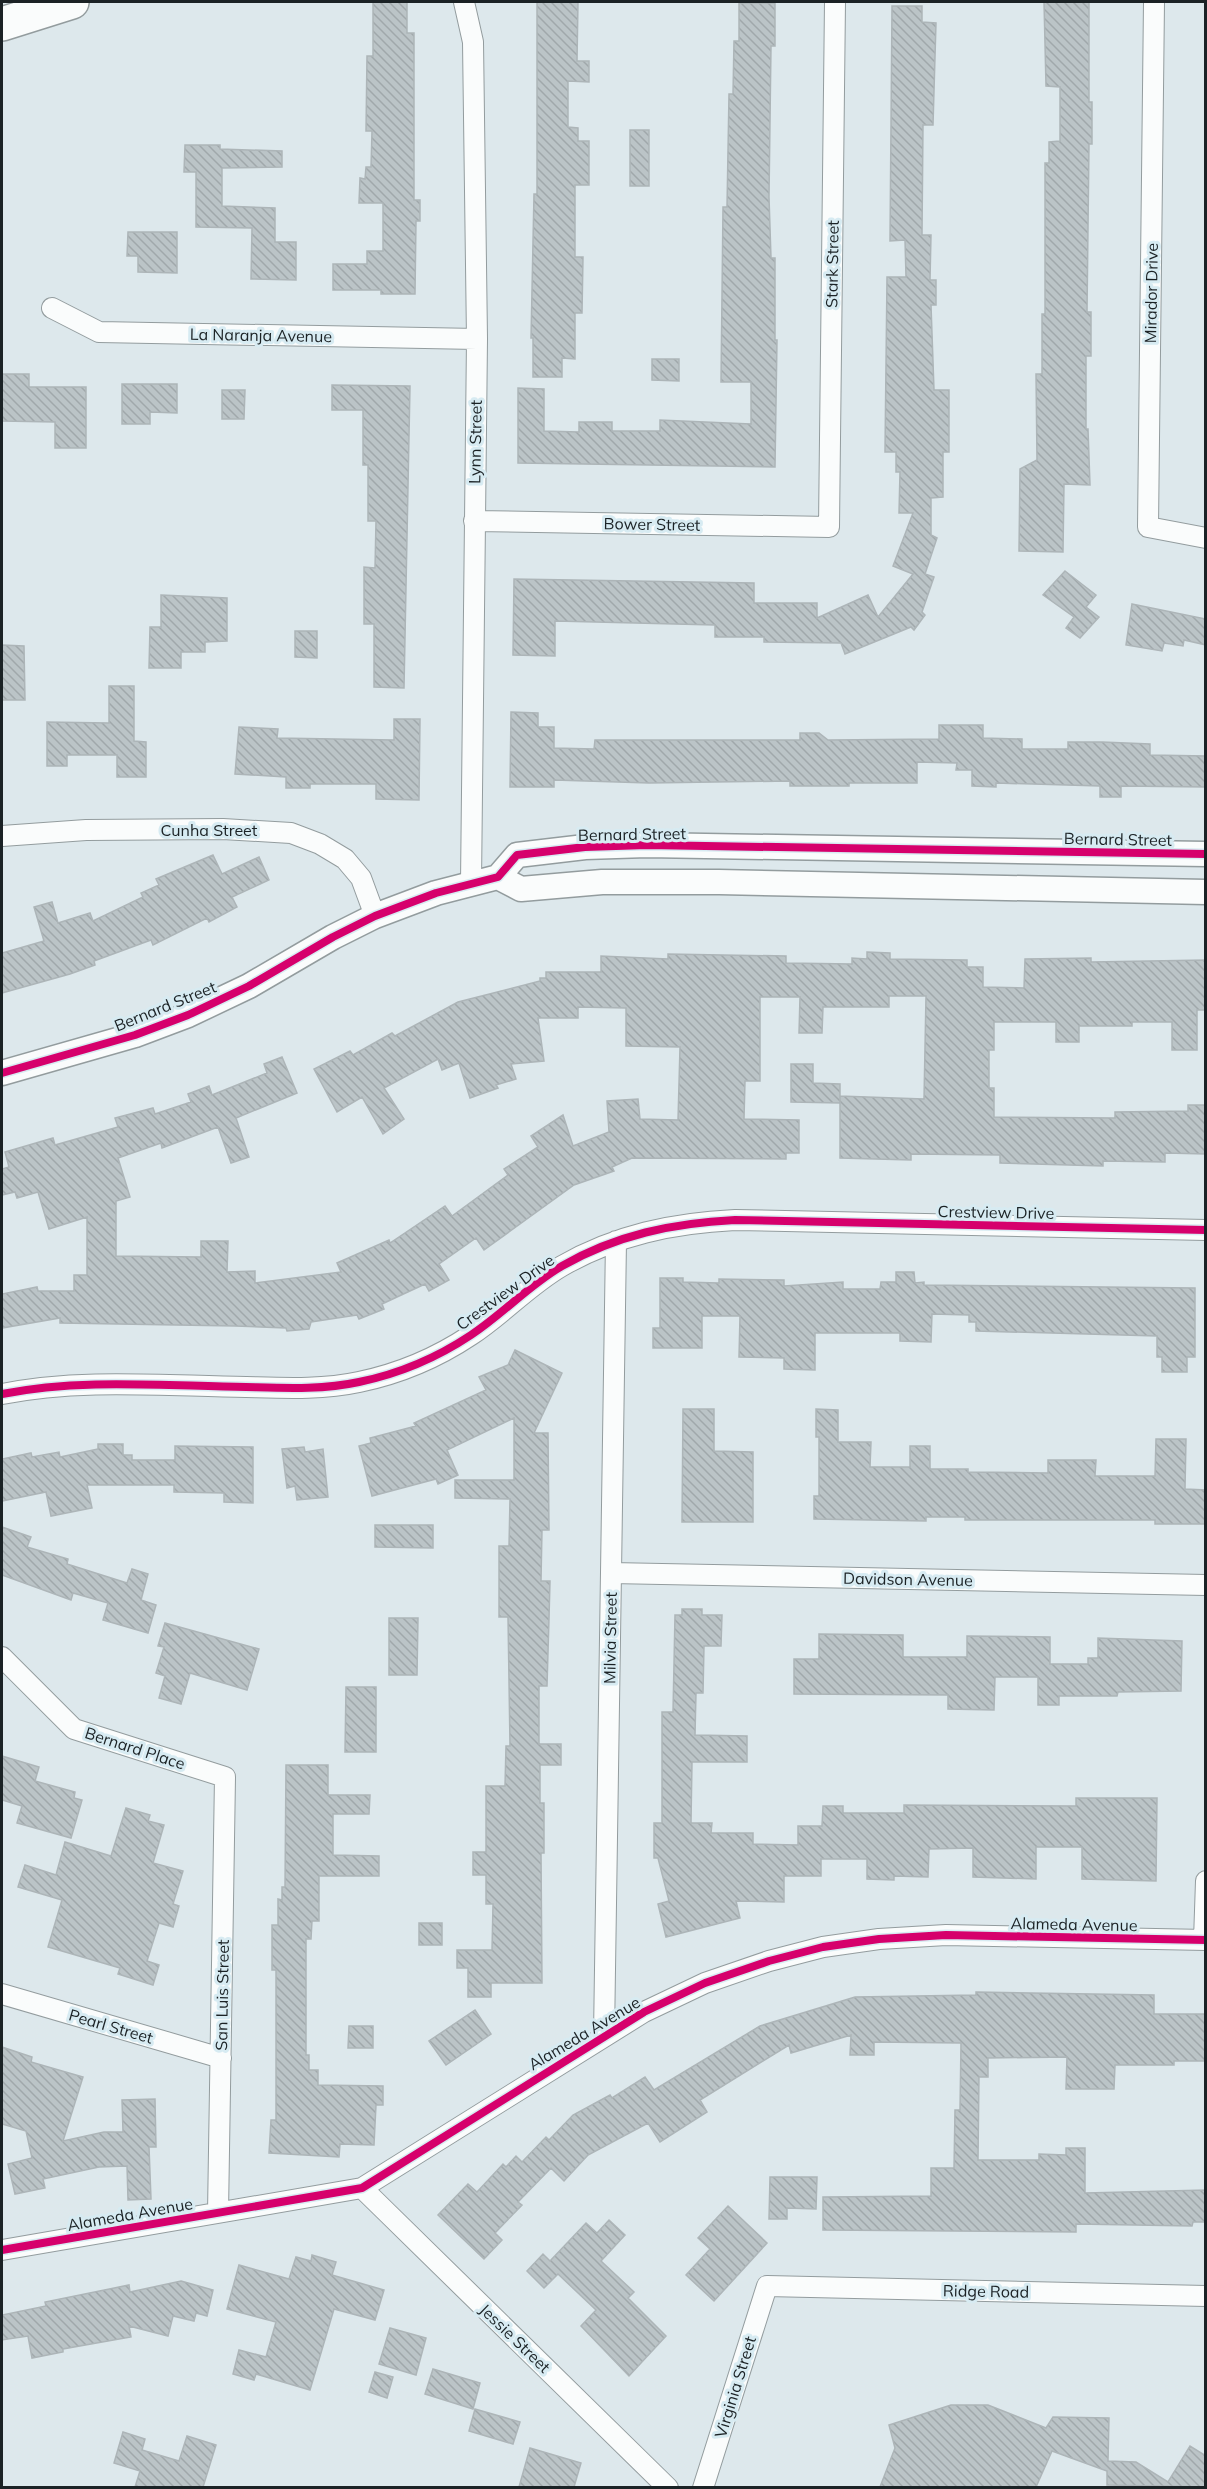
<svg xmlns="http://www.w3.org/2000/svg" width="1207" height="2489" font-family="Mulish,sans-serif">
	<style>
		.building { fill: url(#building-back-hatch); stroke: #adb5b8; stroke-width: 1.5 }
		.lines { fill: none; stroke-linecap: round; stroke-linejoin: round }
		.minor-casing { stroke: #939c9e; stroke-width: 22 }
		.tertiary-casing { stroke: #939c9e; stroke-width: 27 }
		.motorway-casing { stroke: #939c9e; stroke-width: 36 }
		.minor { stroke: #fafcfc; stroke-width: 20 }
		.tertiary { stroke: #fafcfc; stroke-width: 24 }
		.motorway { stroke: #fafcfc; stroke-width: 33 }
		.cycleway-casing { stroke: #d7ebf2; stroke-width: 11 }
		.cycleway { stroke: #d6006c; stroke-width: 8 }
		.labels { text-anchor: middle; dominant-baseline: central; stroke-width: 6; stroke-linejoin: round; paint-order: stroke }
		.street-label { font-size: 16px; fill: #1b2225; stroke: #d7ebf2 }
	</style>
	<defs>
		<pattern id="building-back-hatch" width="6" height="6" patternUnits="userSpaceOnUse" patternTransform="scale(1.5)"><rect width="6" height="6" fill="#bbc4c7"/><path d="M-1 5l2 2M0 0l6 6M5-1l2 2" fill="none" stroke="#a0a8ab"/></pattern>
	</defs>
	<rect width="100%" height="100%" fill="#dde8ec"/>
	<!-- building -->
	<path class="building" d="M373,2H407V33H414V200H420V221H416L415,294H381V290H333V264H367V251H383V203H359L360,178L365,179L366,167H371L372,131H366L367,56H373Z
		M537,2H578L577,61H589V82L568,81V127L578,128V141H589V185H575V257H583L582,313H575V359L562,358V377H533V338H531L534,194H537Z
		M1044,2H1089V102H1092V144H1089L1087,312H1091V356H1086V429H1088L1090,485L1064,484L1063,552L1019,551L1020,469L1037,460L1036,374H1042V314H1045V163H1049V142L1060,141V87L1046,86Z
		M739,3H775V46H771L769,197L771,258H775V340H777L775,467L518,463V388L544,389V431L579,432V422H612V431H660V420L751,424V382H721L723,207H727L729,94H733L734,41H739Z
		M892,6H922V22L936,23L933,125H923L922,235H931L930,280H936V305H931L934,390H949V452H943V497L931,498V535L937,538L925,574L934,577L922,612L925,615L914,630L911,627L845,654L841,643L764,642V637H715V625L555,621V656L513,655L514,579L754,583V603H817V618L868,595L878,617L913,574L893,566L913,513H899L900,472H896V452H885L887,277H906L905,240L890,241Z
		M630,130H649V186H630Z
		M185,145H220V149L282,151V167L222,168V206L275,208V242H296V280L251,279L252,228L196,227V172H184Z
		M128,232H177V273L138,272V256H127Z
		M652,359H679V381L652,380Z
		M2,374H29V387H86V448H55V422L2,421Z
		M122,384H177V413L150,412V424H122Z
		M332,385L410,386L404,688L374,687V624H364V567L375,568L376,521H368V465H363V410H332Z
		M222,390H245L244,419H222Z
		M1065,571L1096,595L1086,607L1099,617L1080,638L1066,628L1074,617L1043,595Z
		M161,595L227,598V641L205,642V652H181V668H149L150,627H161Z
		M1132,604L1206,619V645L1184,640L1183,646L1164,643L1162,651L1126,645Z
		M295,631H317V658L295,657Z
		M2,645L24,646L25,700H2Z
		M109,686H134V741L146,742V777H117V755H67V766H47V722L109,723Z
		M511,712L538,713V727H554V748L594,749L595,740H800V733H819L828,740L939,739V725H983V738L1022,739V749H1068V742H1102L1150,744V755L1206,756V787L1121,786V797H1100V786L996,783V787L972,786V770H956L957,763L917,762V783H849V786H790V781L649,783L554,780V787H510Z
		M394,719H420L419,800L376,799V784H310V788H286V777L235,774L239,727L278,729L277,738L394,740Z
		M213,855L222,874L259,857L269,880L232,897L237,907L209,922L207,918L153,945L151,940L94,961L95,965L70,974L2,993V953L44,941L34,907L52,902L58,923L90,913L93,921L143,897L141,893L159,885L156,879Z
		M867,952L890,953V959L967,960V967H983V987L1024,988L1025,959L1091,958V962L1206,960V1010H1197V1050H1172V1022H1132V1026H1079V1042H1056V1022H994V1050H989V1088H994V1117L1115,1118V1112L1188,1111V1105H1206V1154L1165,1153V1162L1103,1161V1166L1000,1163V1155L911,1154V1160L840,1158V1096L924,1099L926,996H889V1007H823L822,1033H799L800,997H760V1081H745L744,1119L799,1120V1153H786V1159L632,1158L612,1167L614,1171L574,1185L484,1250L476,1238L439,1264L449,1280L429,1291L425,1284L382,1304L384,1309L359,1319L357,1315L311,1322L309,1329L287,1331L286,1328L235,1326L60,1323V1318L2,1328V1294L37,1287L38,1291H74V1275H87V1217L49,1229L38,1192L17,1198L15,1192L2,1195V1169L9,1167L5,1152L53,1138L55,1145L118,1127L115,1118L153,1108L155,1114L191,1102L188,1094L209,1086L212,1095L267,1073L264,1064L282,1057L297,1093L236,1118L249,1157L231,1163L218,1127L162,1148L161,1143L118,1158L130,1197L116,1201V1256L201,1257V1241H228L227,1272L255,1271V1283L341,1272L337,1263L389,1240L390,1243L445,1206L452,1216L508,1175L504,1169L538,1147L531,1136L563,1115L573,1146L609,1132L607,1101L638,1099L640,1119L678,1120L680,1047L626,1046V1008L578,1007V1018H538L544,1061L511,1064L516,1079L496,1085L498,1088L470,1098L459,1063L442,1070L438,1059L384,1088L404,1119L383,1134L362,1097L337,1112L314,1069L350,1051L353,1055L392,1033L395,1036L458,1002L540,981V978H546V972H601V956L668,959V954L786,956V963L852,964V958L867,959Z
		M791,1064H813V1083L840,1084V1103L791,1102Z
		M896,1272H914L915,1283L924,1282V1285L1195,1288V1357H1187V1372H1162V1357H1157V1336L976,1331V1322H969V1315L932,1314L931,1342L900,1341V1333H815V1370L784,1369V1358L739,1357L740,1316H702V1348H653V1328H660V1278H683V1282L719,1283V1279L784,1280V1286L843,1282V1289H880L881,1282H896Z
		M515,1350L562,1373L534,1433H548L549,1530H542L541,1581H550L549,1619L547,1686H539V1744H561V1765H540V1803H544V1853H541L542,1983H491V1997H468V1968H457V1950H492L493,1904H486V1875H473V1852H486V1786H505L506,1746H510L508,1617H499V1546H509L510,1499L455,1498V1480H514V1418L447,1450L458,1475L438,1484L436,1479L372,1496L359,1446L371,1443L370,1438L416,1426L414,1423L486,1390L479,1377L508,1365Z
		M683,1409H714V1451L753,1452V1522H682Z
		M816,1409L838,1410V1442H871L870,1467H910V1446H930V1469H968V1472L1048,1473V1460H1096L1095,1476H1155L1156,1439H1186L1185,1489L1206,1490V1524H1155V1520H965V1517H926V1521L814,1519V1496H819V1437H816Z
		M98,1444H123V1455H132V1460H175V1446L253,1447V1503L224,1502V1493L174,1492V1485H87L92,1508L51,1516L46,1492L2,1501V1459L31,1453L32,1457L59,1452L60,1457L98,1449Z
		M304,1447L305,1452L323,1449L328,1497L297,1500L295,1486L287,1488L282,1449Z
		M375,1525H433V1548L375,1547Z
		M2,1527L31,1537L27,1547L68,1559L67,1564L127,1583L132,1569L148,1574L141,1600L156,1605L148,1633L103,1620L108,1603L73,1593L71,1600L2,1575Z
		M682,1609H702V1615H722L721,1646H704L703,1693H696L695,1735L747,1736V1762H692L691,1823H712L711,1833H753V1844L798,1845V1826H822L823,1806H843V1813H904V1805L1076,1806V1798H1157L1156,1881L1082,1879V1847H1036V1879L973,1877V1848L929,1849L928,1877L894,1876V1880L867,1879V1859H821V1876H784V1902L736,1901L740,1918L666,1937L658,1904L669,1901L658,1858H654V1823H662V1712H673L675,1615H682Z
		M389,1618H418L417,1675H389Z
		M165,1623L259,1649L247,1690L190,1673L181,1704L159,1698L165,1676L156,1673L164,1647L158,1646Z
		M819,1634L903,1635V1657H967V1636L1050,1637V1664H1088V1658H1098V1638L1182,1641L1181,1691L1118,1692L1117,1696H1059V1705H1038V1677H995L994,1710L948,1709V1695L794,1694V1659H819Z
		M346,1687H376V1752H345Z
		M2,1756L39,1767L35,1781L75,1792L74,1798L82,1800L71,1838L17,1823L22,1806L2,1800Z
		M286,1765H328V1795H370L369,1814H333V1855L379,1856V1876H319V1921H312L311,1939H306V2055H309V2070H318V2085L383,2086V2105H376L374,2145L340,2144L339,2157L269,2153L271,2120H276V1970H272V1925H278V1899L282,1900V1887H285Z
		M126,1808L150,1815L148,1821L164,1825L153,1863L183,1871L173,1904L179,1906L173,1927L159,1923L147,1961L159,1965L153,1985L118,1974L120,1968L48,1947L62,1900L18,1887L25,1865L56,1875L65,1842L111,1856Z
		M419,1923H442V1945H419Z
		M976,1992L1154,1995V2014H1206V2061H1174V2065H1115L1114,2089H1066L1067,2057L988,2058V2077H979L978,2160H1039V2154L1066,2155V2148H1085V2193L1206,2190V2222H1193L1192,2226L1076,2224V2232L823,2230V2197L931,2196V2168H954L955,2110H960L961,2043L874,2042V2055H850L851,2035L791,2053L789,2045L700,2100L707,2112L660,2142L648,2123L588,2155L564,2181L551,2168L518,2202L522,2205L495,2233L502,2240L484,2259L438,2215L468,2184L477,2192L503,2164L506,2167L516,2156L522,2162L546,2137L549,2140L573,2115L610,2095L612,2098L645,2077L654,2090L760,2026L855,1997L976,1995Z
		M475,2010L491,2034L446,2065L429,2041Z
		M349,2026H373V2048H348Z
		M2,2047L32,2057L31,2062L83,2077L63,2141L104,2132H123L122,2100L155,2099L156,2147H149L151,2199L128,2200L127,2166L99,2167L43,2179L45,2188L15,2194L8,2164L32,2158L26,2131L2,2124Z
		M770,2177H817L816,2209L787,2208V2219H769Z
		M728,2206L767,2243L714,2301L686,2275L710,2249L698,2238Z
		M609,2220L625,2235L601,2261L634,2292L628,2298L666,2336L629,2376L581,2326L596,2310L558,2274L544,2288L527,2271L543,2254L550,2261L586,2223L597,2233Z
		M312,2255L336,2262L332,2275L384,2290L375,2320L334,2309L310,2390L256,2374L254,2380L233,2374L239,2350L266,2357L276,2322L227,2309L239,2265L289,2279L296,2257L311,2261Z
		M181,2281L213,2290L207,2316L196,2313L194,2321L173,2316L168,2336L129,2326L131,2337L63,2349V2352L32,2358L28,2336L2,2340V2315L46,2306L45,2302L129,2285L130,2292Z
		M390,2328L426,2338L416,2375L379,2364Z
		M433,2369L480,2383L473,2409L425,2394Z
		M375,2372L393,2377L387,2398L369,2392Z
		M951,2405H988L1046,2428L1053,2417L1109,2418L1108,2461L1136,2462L1168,2482L1190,2446L1206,2456V2487L1107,2485V2471L1052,2451L1036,2487H880L895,2448L889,2425Z
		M475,2409L520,2422L513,2444L469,2431Z
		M123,2432L145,2439L142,2450L179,2461L187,2436L216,2445L203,2487H135L140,2471L114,2463Z
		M530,2448L581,2463L574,2487H519Z"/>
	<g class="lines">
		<!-- minor casing -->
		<g class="minor-casing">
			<path id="minor" d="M464,2L473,42L477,339L471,883
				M1154,2L1148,527L1206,538
				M52,308L99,332L477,339
				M474,521L829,527L835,2
				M2,836L86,830L223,829L291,833L320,844L345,859L361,878L375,916
				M2,1394C81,1378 165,1386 246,1387C284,1388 322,1390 359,1382C398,1374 438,1357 471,1335C503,1314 529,1285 562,1266C616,1235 673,1223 735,1220L1206,1230
				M611,1573L1206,1585
				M2,1657L74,1729L225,1777L218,2213
				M1204,1940L1206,1881
				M2,1994L221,2058
				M604,2036L616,1241
				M362,2188L668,2488
				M2,2250L362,2188L644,2012L705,1983L769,1961L823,1947L879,1939L946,1935L1206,1940
				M703,2488L767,2286L1206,2296"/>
		</g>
		<!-- tertiary casing -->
		<g class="tertiary-casing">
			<path id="tertiary" d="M498,877L521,889L602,882H719L1206,892
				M2,1073L135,1035L188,1015L249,986L333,937L375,916L436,893L498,877L517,855L585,847L647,845L1206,854"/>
		</g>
		<!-- motorway casing -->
		<g class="motorway-casing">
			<path id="motorway" d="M2,24L72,2"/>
		</g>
		<!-- minor -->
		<use href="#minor" class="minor"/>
		<!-- tertiary -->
		<use href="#tertiary" class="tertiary"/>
		<!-- motorway -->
		<use href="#motorway" class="motorway"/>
		<!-- cycleway casing -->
		<g class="cycleway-casing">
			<path id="cycleway" d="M2,1073L135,1035L188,1015L249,986L333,937L375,916L436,893L498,877L517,855L585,847L647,845L1206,854
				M2,1394C81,1378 165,1386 246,1387C284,1388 322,1390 359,1382C398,1374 438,1357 471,1335C503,1314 529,1285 562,1266C616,1235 673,1223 735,1220L1206,1230
				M2,2250L362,2188L644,2012L705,1983L769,1961L823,1947L879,1939L946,1935L1206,1940"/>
		</g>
		<!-- cycleway -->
		<use href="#cycleway" class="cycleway"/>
	</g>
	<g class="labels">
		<!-- street labels -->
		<g class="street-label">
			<text transform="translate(832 264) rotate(-89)">Stark Street</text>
			<text transform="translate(1151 293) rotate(-89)">Mirador Drive</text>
			<text transform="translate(261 335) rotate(1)">La Naranja Avenue</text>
			<text transform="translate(475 442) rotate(-89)">Lynn Street</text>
			<text transform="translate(652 524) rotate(1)">Bower Street</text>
			<text x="209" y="830">Cunha Street</text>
			<text transform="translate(632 834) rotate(-1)">Bernard Street</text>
			<text transform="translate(1118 839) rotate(1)">Bernard Street</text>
			<text transform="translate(165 1006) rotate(-22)">Bernard Street</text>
			<text transform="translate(996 1212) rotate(1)">Crestview Drive</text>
			<text transform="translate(505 1292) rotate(-36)">Crestview Drive</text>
			<text transform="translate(908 1579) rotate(1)">Davidson Avenue</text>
			<text transform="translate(610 1638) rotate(-89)">Milvia Street</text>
			<text transform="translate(135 1748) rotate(18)">Bernard Place</text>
			<text transform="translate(1074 1924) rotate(1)">Alameda Avenue</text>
			<text transform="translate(222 1995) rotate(-89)">San Luis Street</text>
			<text transform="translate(111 2026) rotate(16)">Pearl Street</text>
			<text transform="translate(584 2033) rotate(-31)">Alameda Avenue</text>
			<text transform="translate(130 2214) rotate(-10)">Alameda Avenue</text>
			<text transform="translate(986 2291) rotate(1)">Ridge Road</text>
			<text transform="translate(515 2338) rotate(44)">Jessie Street</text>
			<text transform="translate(735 2387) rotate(-73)">Virginia Street</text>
		</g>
	</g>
	<!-- border -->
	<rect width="1207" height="2489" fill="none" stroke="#1b2225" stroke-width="6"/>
</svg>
